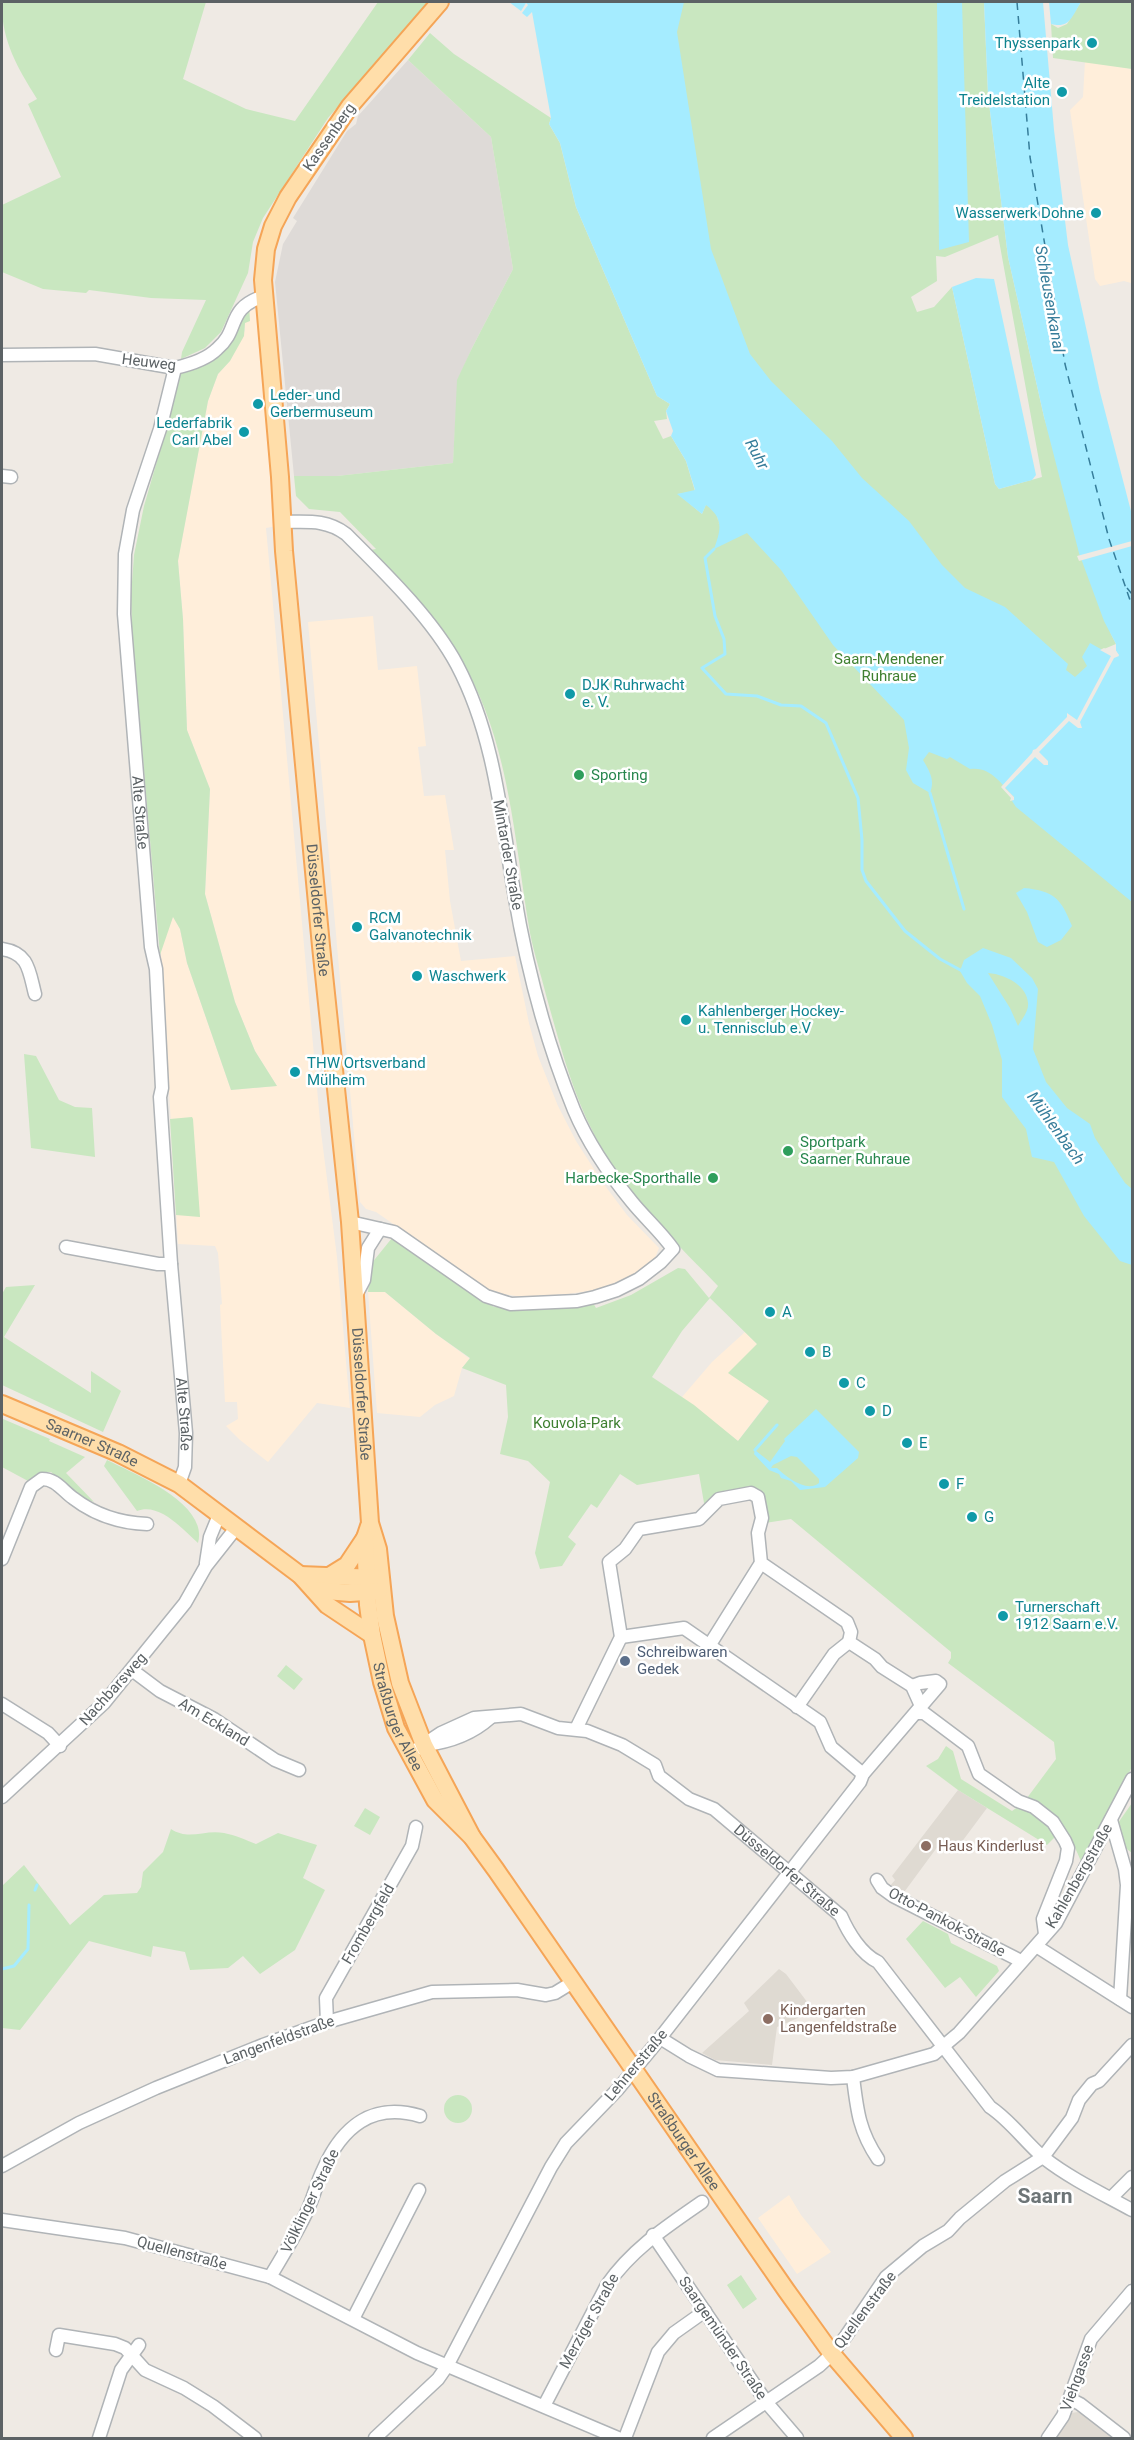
<svg xmlns="http://www.w3.org/2000/svg" width="1134" height="2440" font-family="Roboto,sans-serif">
	<style>
		.commercial { fill: #ffeeda }
		.industrial { fill: #dedad7 }
		.education { fill: #dfdad2 }
		.green { fill: #c9e7c0; fill-rule: evenodd }
		.water { fill: #a5ecff; fill-rule: evenodd }
		.pier { fill: #efeae4 }
		.lines { fill: none; stroke-linecap: round; stroke-linejoin: round }
		.stream { stroke: #a5ecff; stroke-width: 3 }
		.ferry { stroke: #367d9a; stroke-width: 1.5; stroke-dasharray: 8 6; stroke-linecap: butt }
		.minor-casing { stroke: #b0b4b7; stroke-width: 15 }
		.major-casing { stroke: #f5a557; stroke-width: 20 }
		.minor { stroke: #fff; stroke-width: 12 }
		.major { stroke: #ffdeaa; stroke-width: 16 }
		.culture-dot { fill: #0f9aa8; stroke: #fff; stroke-width: 2 }
		.leisure-dot { fill: #2e9e5b; stroke: #fff; stroke-width: 2 }
		.service-dot { fill: #5c6f8a; stroke: #fff; stroke-width: 2 }
		.education-dot { fill: #8d6e63; stroke: #fff; stroke-width: 2 }
		.labels { text-anchor: middle; dominant-baseline: central; stroke-width: 5; stroke-linejoin: round; paint-order: stroke }
		.culture-label { font-size: 15px; fill: #0d838f; stroke: #fff; text-anchor: start }
		.street-label { font-size: 15px; fill: #5c6265; stroke: #fff }
		.park-label { font-size: 15px; fill: #3f8031; stroke: #fff }
		.leisure-label { font-size: 15px; fill: #27864d; stroke: #fff; text-anchor: start }
		.service-label { font-size: 15px; fill: #4e5e75; stroke: #fff; text-anchor: start }
		.education-label { font-size: 15px; fill: #785e54; stroke: #fff; text-anchor: start }
		.water-label { font-size: 16px; font-style: italic; fill: #367d9a; stroke: #fff }
		.district-label { font-size: 21px; font-weight: bold; fill: #6d7577; stroke: #fff }
	</style>
	<rect width="100%" height="100%" fill="#efeae4"/>
	<!-- commercial -->
	<path class="commercial" d="M1085,61L1132,69L1131,283L1124,281L1100,286L1095,279L1070,110L1083,97Z
		M263,298L277,526L266,528L321,1132L337,1257L350,1408L317,1403L268,1462L240,1440L226,1426L238,1419L237,1402H225L220,1305L222,1304L218,1253L215,1246L178,1244L157,887L180,929L187,963L231,1090L277,1086L255,1051L235,1002L205,894L210,789L187,730L183,619L178,560L208,401L218,374L230,361L245,330L244,322L249,304Z
		M373,616L378,670L417,666L426,746L418,747L424,796L445,795L454,850H445L450,901L461,961L515,956L529,1023L538,1056L558,1106L576,1141L603,1183L627,1215L659,1248L655,1258L638,1272L602,1289L568,1294L523,1297L503,1294L487,1289L376,1212L366,1209L360,1202L308,622Z
		M368,1292H385L436,1334L470,1359L462,1368L454,1396L435,1405L420,1417L377,1413Z
		M745,1332L757,1344L769,1400L738,1441L682,1397L712,1362Z
		M789,2195L801,2215L831,2252L797,2274L758,2218Z"/>
	<!-- industrial -->
	<path class="industrial" d="M408,60L491,137L513,269L472,348L458,380L453,463L337,476H294L275,282L283,244L297,221L293,218L347,131L356,124L358,116Z"/>
	<!-- education -->
	<path class="education" d="M958,1790L987,1808L955,1851L941,1842L902,1895L898,1893L890,1886L895,1880L892,1876Z
		M779,1969L786,1974L814,2011L777,2027L772,2065L715,2060L702,2053L749,2011L744,2003Z
		M1078,2412L1083,2414L1115,2438H1055L1071,2413Z"/>
	<!-- green -->
	<path class="green" d="M2,2H206L183,79L246,109L295,121L378,2H428L328,118L263,218L253,242L248,273L221,332L205,348L181,359L182,352L206,300L151,298L89,290L86,293L43,289L2,272V205L61,177L28,104L37,99C17,67 1,40 2,2Z
		M612,2H984L988,95L1008,257L1044,417L1111,634L1116,644L1104,649L1132,771V1767L1082,1864C1071,1834 1055,1813 1027,1798L1056,1759L1054,1742L948,1663L951,1658V1652L791,1519L765,1523L764,1496L707,1507L704,1503L699,1474L637,1485L620,1474L597,1508L591,1504L568,1537L576,1544L562,1566L540,1569L535,1553L550,1482L528,1461L500,1454L508,1417L506,1385L462,1368L470,1358L436,1334L385,1292H368L371,1264L392,1238L494,1307L593,1303L596,1308L631,1295L678,1268L685,1269L709,1298L718,1286C672,1238 622,1193 593,1132C571,1089 559,1041 546,995C541,974 534,954 530,933C514,841 510,740 460,658C436,618 403,585 370,550L376,549L340,512L309,509L296,496L294,476H337L453,463L457,380L472,348L513,269L491,137L408,60L430,33L454,54L551,118L549,124L560,143L576,207L657,396L670,404L666,411L667,419L654,421L663,439L671,436L686,461L695,491L678,494L702,514L706,504L716,512L719,524ZM998,235L1042,477L999,489L995,484L952,287L934,307L917,312L911,297L937,281L936,256L945,257ZM710,1298L757,1344L728,1373L769,1401L738,1441L694,1405L652,1377L682,1331Z
		M1081,2H1132V69L1053,58L1051,24L1058,28L1067,24Z
		M249,304L250,321L245,323L244,336L230,361L218,374L208,401L178,561L183,619L187,730L210,789L205,894L235,1002L255,1051L277,1086L231,1090L187,963L180,929L173,917L160,955L132,632L131,596L134,555L144,506L168,423L176,370L218,352Z
		M24,1054L36,1056L59,1100L75,1107L92,1108L95,1157L31,1148Z
		M192,1117L193,1119L200,1217L176,1215L170,1119Z
		M35,1285L4,1337L91,1393V1371L121,1391L103,1432L2,1385V1294L6,1287Z
		M3,1419L50,1439L49,1441L85,1457L66,1473L94,1502L78,1496L51,1472L40,1473L28,1481L2,1467Z
		M107,1460C134,1474 209,1503 198,1543C183,1530 160,1502 137,1511L104,1466Z
		M286,1665L303,1679L294,1690L277,1676Z
		M946,1746L953,1751L961,1779L1012,1811L1019,1806C1036,1812 1047,1821 1055,1837L1047,1845L958,1790L926,1766L938,1759Z
		M1132,1803V1853L1123,1846L1118,1823Z
		M365,1808L380,1817L370,1835L354,1826Z
		M171,1829C189,1841 205,1829 224,1833C235,1835 246,1840 256,1844L278,1833L317,1845L303,1878L325,1890L295,1950L260,1974L243,1956L228,1968L190,1970L185,1952L153,1946L151,1957L89,1941L20,2030L2,2028V1886L24,1865L70,1925L104,1895L137,1893L141,1887L143,1872L163,1852Z
		M923,1921L948,1934L951,1943L997,1966L999,1971L976,1997L960,1977L945,1988L906,1939Z
		M444 2109a14 14 0 1 1 28 0a14 14 0 1 1-28 0Z
		M741,2275L757,2299L743,2309L727,2285Z"/>
	<!-- water -->
	<path class="water" d="M509,2H684L677,32L711,249L750,354L771,381L832,441L862,478L909,521L942,565L965,588L1005,607L1068,664L1066,670L1075,677L1087,666L1082,657L1090,643L1115,657L1119,655L1116,651V644L1104,621L1079,553L1044,417L1008,257L988,95L984,2H1043L1054,130L1068,245L1100,392L1132,515V902L1016,807L1012,801L1014,797C1001,784 991,766 970,769L950,757L947,759L929,752L923,760C930,772 935,780 930,793L913,783L906,770L909,748L904,720L833,645L781,570L747,533L714,549C721,529 724,519 706,505L702,514L677,494L695,490L686,461L671,436L673,431L666,411L670,404L657,396L576,207L560,143L549,124L551,118L532,12L527,17L522,13L528,5L526,3L521,11Z
		M937,2H962L969,242L939,250Z
		M1049,2H1081C1072,16 1070,29 1051,24Z
		M976,278L994,279L1036,475L1032,480L999,489L995,484L952,287Z
		M1024,888C1055,891 1061,899 1072,926L1061,940L1047,947L1038,942L1027,912L1016,893Z
		M983,948L1011,958L1032,978L1038,989L1033,1049L1046,1082L1067,1108L1090,1124L1095,1138L1125,1183L1132,1189V1265L1120,1261L1084,1216L1054,1162L1032,1157L1026,1129L1002,1097V1060L992,1025L980,996L967,983L960,971L964,960ZM988,973C1004,974 1027,985 1028,1003C1029,1011 1022,1019 1018,1026L1010,1008Z
		M816,1409L859,1452L858,1458L825,1487L800,1490L791,1481L781,1478L779,1474L769,1470L754,1454L755,1450L770,1462L785,1441L784,1439ZM791,1456L797,1457L819,1479V1483C807,1493 786,1477 777,1468H771L773,1465Z"/>
	<!-- pier -->
	<path class="pier" d="M1132,541V546L1079,561L1077,556Z
		M1114,647L1119,656L1114,658L1080,722L1082,728H1078L1069,721L1039,752L1048,761V765H1044L1035,757L1005,788L1014,797V800L1010,801L1011,798L1001,787L1032,753L1033,750L1036,749L1067,717V713L1077,720L1111,656L1100,650L1104,648L1114,653Z"/>
	<g class="lines">
		<!-- stream -->
		<path class="stream" d="M714,549L705,558L715,616L724,639L725,654L702,668L726,694L757,696L781,705L801,706L826,723L858,798L862,840V870L866,881L905,931L940,959L964,972
			M930,793L964,909
			M755,1450L777,1425
			M35,1890L37,1885
			M2,1969L14,1966L28,1949L29,1905"/>
		<!-- ferry -->
		<path class="ferry" d="M1017,2L1030,157L1065,364L1109,539L1132,606
			M1127,588L1132,594"/>
		<!-- minor casing -->
		<g class="minor-casing">
			<g id="minor">
				<path d="M2,355L95,354L175,368C188,365 207,359 217,349C241,329 225,309 264,296"/>
				<path id="s1" d="M175,368L160,429L133,510L125,554L124,614L151,947L156,969L162,1088L160,1097L171,1264L186,1433L185,1467L179,1484"/>
				<path d="M2,476L11,477"/>
				<path d="M283,522C307,522 326,519 346,534C383,571 432,618 457,665C494,735 501,815 514,892C526,965 546,1041 574,1110C588,1143 609,1174 632,1202C645,1218 661,1232 673,1249L661,1262L639,1279L617,1290L595,1297L577,1301L511,1304L486,1296L394,1232L350,1222"/>
				<path d="M2,949C29,953 29,971 35,994"/>
				<path d="M66,1247L158,1264H171"/>
				<path d="M355,1297L364,1280L368,1248L380,1229"/>
				<path d="M2,1559L31,1487L42,1479C56,1479 62,1490 73,1498C95,1515 119,1523 147,1524"/>
				<path d="M206,1563L210,1537L219,1515"/>
				<path d="M621,1637L684,1628L820,1722L831,1747L863,1774"/>
				<path d="M709,1646L761,1563"/>
				<path d="M132,1670L160,1691L214,1719L275,1760L299,1770"/>
				<path d="M2,1704L48,1733L60,1746"/>
				<path d="M797,1707L834,1654L849,1642"/>
				<path d="M917,1713H924L968,1746L979,1774L1018,1801L1034,1807L1053,1822L1065,1841L1068,1848L1066,1861L1043,1919L1045,1934"/>
				<path d="M576,1729L621,1637L609,1562L625,1549L639,1529L699,1519L719,1499L751,1493L758,1497L762,1518L758,1533L761,1563L847,1622L851,1632L849,1642L875,1659L882,1667L912,1686L921,1706"/>
				<path d="M426,1745C450,1742 472,1734 490,1718"/>
				<path id="s2" d="M417,1749L441,1733L474,1718L521,1714L558,1728L587,1731L622,1745L655,1765L659,1776L689,1799L714,1809L841,1916C848,1932 861,1954 878,1962L990,2107C1011,2121 1025,2142 1044,2158C1071,2179 1103,2194 1132,2210"/>
				<path d="M2,1797L104,1703L185,1603L206,1566L236,1528"/>
				<path d="M1111,1820L1125,1869L1127,1885L1120,1999"/>
				<path d="M877,1880L882,1888L893,1896L1021,1961"/>
				<path d="M1036,1946L1132,2007"/>
				<path d="M327,2022L326,1998L412,1846L416,1827"/>
				<path d="M660,2038L689,2056L718,2070L831,2078L853,2077L934,2054L959,2033L1056,1923L1132,1779"/>
				<path d="M853,2077C857,2110 859,2131 878,2159"/>
				<path d="M2,2166L79,2123L156,2088L263,2045L327,2022L432,1992L517,1990L546,1995L555,1993L573,1982"/>
				<path d="M1111,2198L1132,2177"/>
				<path d="M2,2220L125,2238L270,2277L417,2353L618,2438"/>
				<path d="M653,2235L767,2403L797,2438"/>
				<path d="M270,2277C283,2255 297,2233 308,2209C314,2196 317,2182 323,2170C342,2127 372,2102 420,2116"/>
				<path d="M353,2319L419,2190"/>
				<path d="M56,2350L59,2335L115,2344L125,2348L145,2370L184,2388L213,2406L255,2438"/>
				<path d="M1070,2399L1080,2404L1124,2438"/>
				<path d="M544,2406L607,2285C632,2249 666,2227 702,2202"/>
				<path d="M99,2438L121,2370L139,2345"/>
				<path d="M375,2438L438,2379L447,2366L551,2167L566,2143L618,2089L653,2047L860,1782L863,1774L940,1684L936,1681L920,1683L912,1686"/>
				<path d="M625,2438L658,2352L674,2333L705,2311"/>
				<path d="M713,2438L819,2366L832,2354L846,2336L886,2277L923,2246L948,2231L960,2218L1005,2181L1043,2157L1072,2118L1079,2100L1092,2084L1099,2081L1132,2045"/>
				<path d="M1048,2438L1063,2416L1091,2339L1132,2291"/>
			</g>
		</g>
		<!-- major casing -->
		<g class="major-casing">
			<g id="major">
				<path id="s3" d="M440,2L350,106L288,197L273,226L266,249L263,280L280,477L284,551L321,946L350,1222L370,1523L378,1549L385,1616L400,1683L424,1745L472,1837"/>
				<path id="s4" d="M2,1404L118,1453L179,1484L300,1575L327,1605L372,1635"/>
				<path id="s5" d="M369,1526L365,1538L368,1605L372,1635L382,1682L396,1728L435,1800L472,1837L496,1870L786,2290L832,2354L904,2438"/>
				<path d="M300,1575L377,1578"/>
				<path d="M326,1578L347,1565L365,1538"/>
				<path d="M314,1590L350,1593L379,1591"/>
			</g>
		</g>
		<!-- minor -->
		<use href="#minor" class="minor"/>
		<!-- major -->
		<use href="#major" class="major"/>
	</g>
	<!-- markers -->
	<g class="culture-dot">
		<circle cx="1092" cy="43" r="6"/>
		<circle cx="1062" cy="92" r="6"/>
		<circle cx="1096" cy="213" r="6"/>
		<circle cx="258" cy="404" r="6"/>
		<circle cx="244" cy="432" r="6"/>
		<circle cx="570" cy="694" r="6"/>
		<circle cx="357" cy="927" r="6"/>
		<circle cx="417" cy="976" r="6"/>
		<circle cx="686" cy="1020" r="6"/>
		<circle cx="295" cy="1072" r="6"/>
		<circle cx="770" cy="1312" r="6"/>
		<circle cx="810" cy="1352" r="6"/>
		<circle cx="844" cy="1383" r="6"/>
		<circle cx="870" cy="1411" r="6"/>
		<circle cx="907" cy="1443" r="6"/>
		<circle cx="944" cy="1484" r="6"/>
		<circle cx="972" cy="1517" r="6"/>
		<circle cx="1003" cy="1616" r="6"/>
	</g>
	<g class="leisure-dot">
		<circle cx="579" cy="775" r="6"/>
		<circle cx="788" cy="1151" r="6"/>
		<circle cx="713" cy="1178" r="6"/>
	</g>
	<circle class="service-dot" cx="625" cy="1661" r="6"/>
	<g class="education-dot">
		<circle cx="926" cy="1846" r="6"/>
		<circle cx="768" cy="2019" r="6"/>
	</g>
	<g class="labels">
		<!-- culture labels -->
		<g class="culture-label">
			<text x="1080" y="43" text-anchor="end">Thyssenpark</text>
			<text x="1050" y="83" text-anchor="end">Alte<tspan x="1050" dy="17">Treidelstation</tspan></text>
			<text x="1084" y="213" text-anchor="end">Wasserwerk Dohne</text>
			<text x="270" y="395">Leder- und<tspan x="270" dy="17">Gerbermuseum</tspan></text>
			<text x="232" y="423" text-anchor="end">Lederfabrik<tspan x="232" dy="17">Carl Abel</tspan></text>
			<text x="582" y="685">DJK Ruhrwacht<tspan x="582" dy="17">e. V.</tspan></text>
			<text x="369" y="918">RCM<tspan x="369" dy="17">Galvanotechnik</tspan></text>
			<text x="429" y="976">Waschwerk</text>
			<text x="698" y="1011">Kahlenberger Hockey-<tspan x="698" dy="17">u. Tennisclub e.V</tspan></text>
			<text x="307" y="1063">THW Ortsverband<tspan x="307" dy="17">Mülheim</tspan></text>
			<text x="782" y="1312">A</text>
			<text x="822" y="1352">B</text>
			<text x="856" y="1383">C</text>
			<text x="882" y="1411">D</text>
			<text x="919" y="1443">E</text>
			<text x="956" y="1484">F</text>
			<text x="984" y="1517">G</text>
			<text x="1015" y="1607">Turnerschaft<tspan x="1015" dy="17">1912 Saarn e.V.</tspan></text>
		</g>
		<!-- street labels -->
		<g class="street-label">
			<text transform="translate(329 137) rotate(-55)">Kassenberg</text>
			<text transform="translate(149 362) rotate(7)">Heuweg</text>
			<text stroke="none"><textPath href="#s1" startOffset="452">Alte Straße</textPath></text>
			<text transform="translate(508 855) rotate(80)">Mintarder Straße</text>
			<text stroke="none"><textPath href="#s3" startOffset="968">Düsseldorfer Straße</textPath></text>
			<text stroke="none"><textPath href="#s3" startOffset="1454">Düsseldorfer Straße</textPath></text>
			<text stroke="none"><textPath href="#s1" startOffset="1056">Alte Straße</textPath></text>
			<text stroke="none"><textPath href="#s4" startOffset="98">Saarner Straße</textPath></text>
			<text transform="translate(113 1689) rotate(-48)">Nachbarsweg</text>
			<text stroke="none"><textPath href="#s5" startOffset="196">Straßburger Allee</textPath></text>
			<text transform="translate(214 1722) rotate(31)">Am Eckland</text>
			<text stroke="none"><textPath href="#s2" startOffset="429">Düsseldorfer Straße</textPath></text>
			<text transform="translate(1079 1876) rotate(-60)">Kahlenbergstraße</text>
			<text transform="translate(947 1922) rotate(28)">Otto-Pankok-Straße</text>
			<text transform="translate(368 1924) rotate(-60)">Frombergfeld</text>
			<text transform="translate(279 2040) rotate(-20)">Langenfeldstraße</text>
			<text transform="translate(636 2065) rotate(-50)">Lehnerstraße</text>
			<text stroke="none"><textPath href="#s5" startOffset="711">Straßburger Allee</textPath></text>
			<text transform="translate(310 2201) rotate(-64)">Völklinger Straße</text>
			<text transform="translate(182 2253) rotate(15)">Quellenstraße</text>
			<text transform="translate(865 2310) rotate(-53)">Quellenstraße</text>
			<text transform="translate(589 2321) rotate(-61)">Merziger Straße</text>
			<text transform="translate(723 2338) rotate(56)">Saargemünder Straße</text>
			<text transform="translate(1077 2378) rotate(-70)">Viehgasse</text>
		</g>
		<!-- park labels -->
		<g class="park-label">
			<text x="889" y="659">Saarn-Mendener<tspan x="889" dy="17">Ruhraue</tspan></text>
			<text x="577" y="1423">Kouvola-Park</text>
		</g>
		<!-- leisure labels -->
		<g class="leisure-label">
			<text x="591" y="775">Sporting</text>
			<text x="800" y="1142">Sportpark<tspan x="800" dy="17">Saarner Ruhraue</tspan></text>
			<text x="701" y="1178" text-anchor="end">Harbecke-Sporthalle</text>
		</g>
		<!-- service labels -->
		<g class="service-label">
			<text x="637" y="1652">Schreibwaren<tspan x="637" dy="17">Gedek</tspan></text>
		</g>
		<!-- education labels -->
		<g class="education-label">
			<text x="938" y="1846">Haus Kinderlust</text>
			<text x="780" y="2010">Kindergarten<tspan x="780" dy="17">Langenfeldstraße</tspan></text>
		</g>
		<!-- water labels -->
		<g class="water-label">
			<text transform="translate(1050 299) rotate(80)">Schleusenkanal</text>
			<text transform="translate(757 454) rotate(62)">Ruhr</text>
			<text transform="translate(1056 1128) rotate(54)">Mühlenbach</text>
		</g>
		<!-- district labels -->
		<g class="district-label">
			<text x="1045" y="2196">Saarn</text>
		</g>
	</g>
	<!-- border -->
	<rect width="1134" height="2440" fill="none" stroke="#5c6265" stroke-width="6"/>
</svg>
